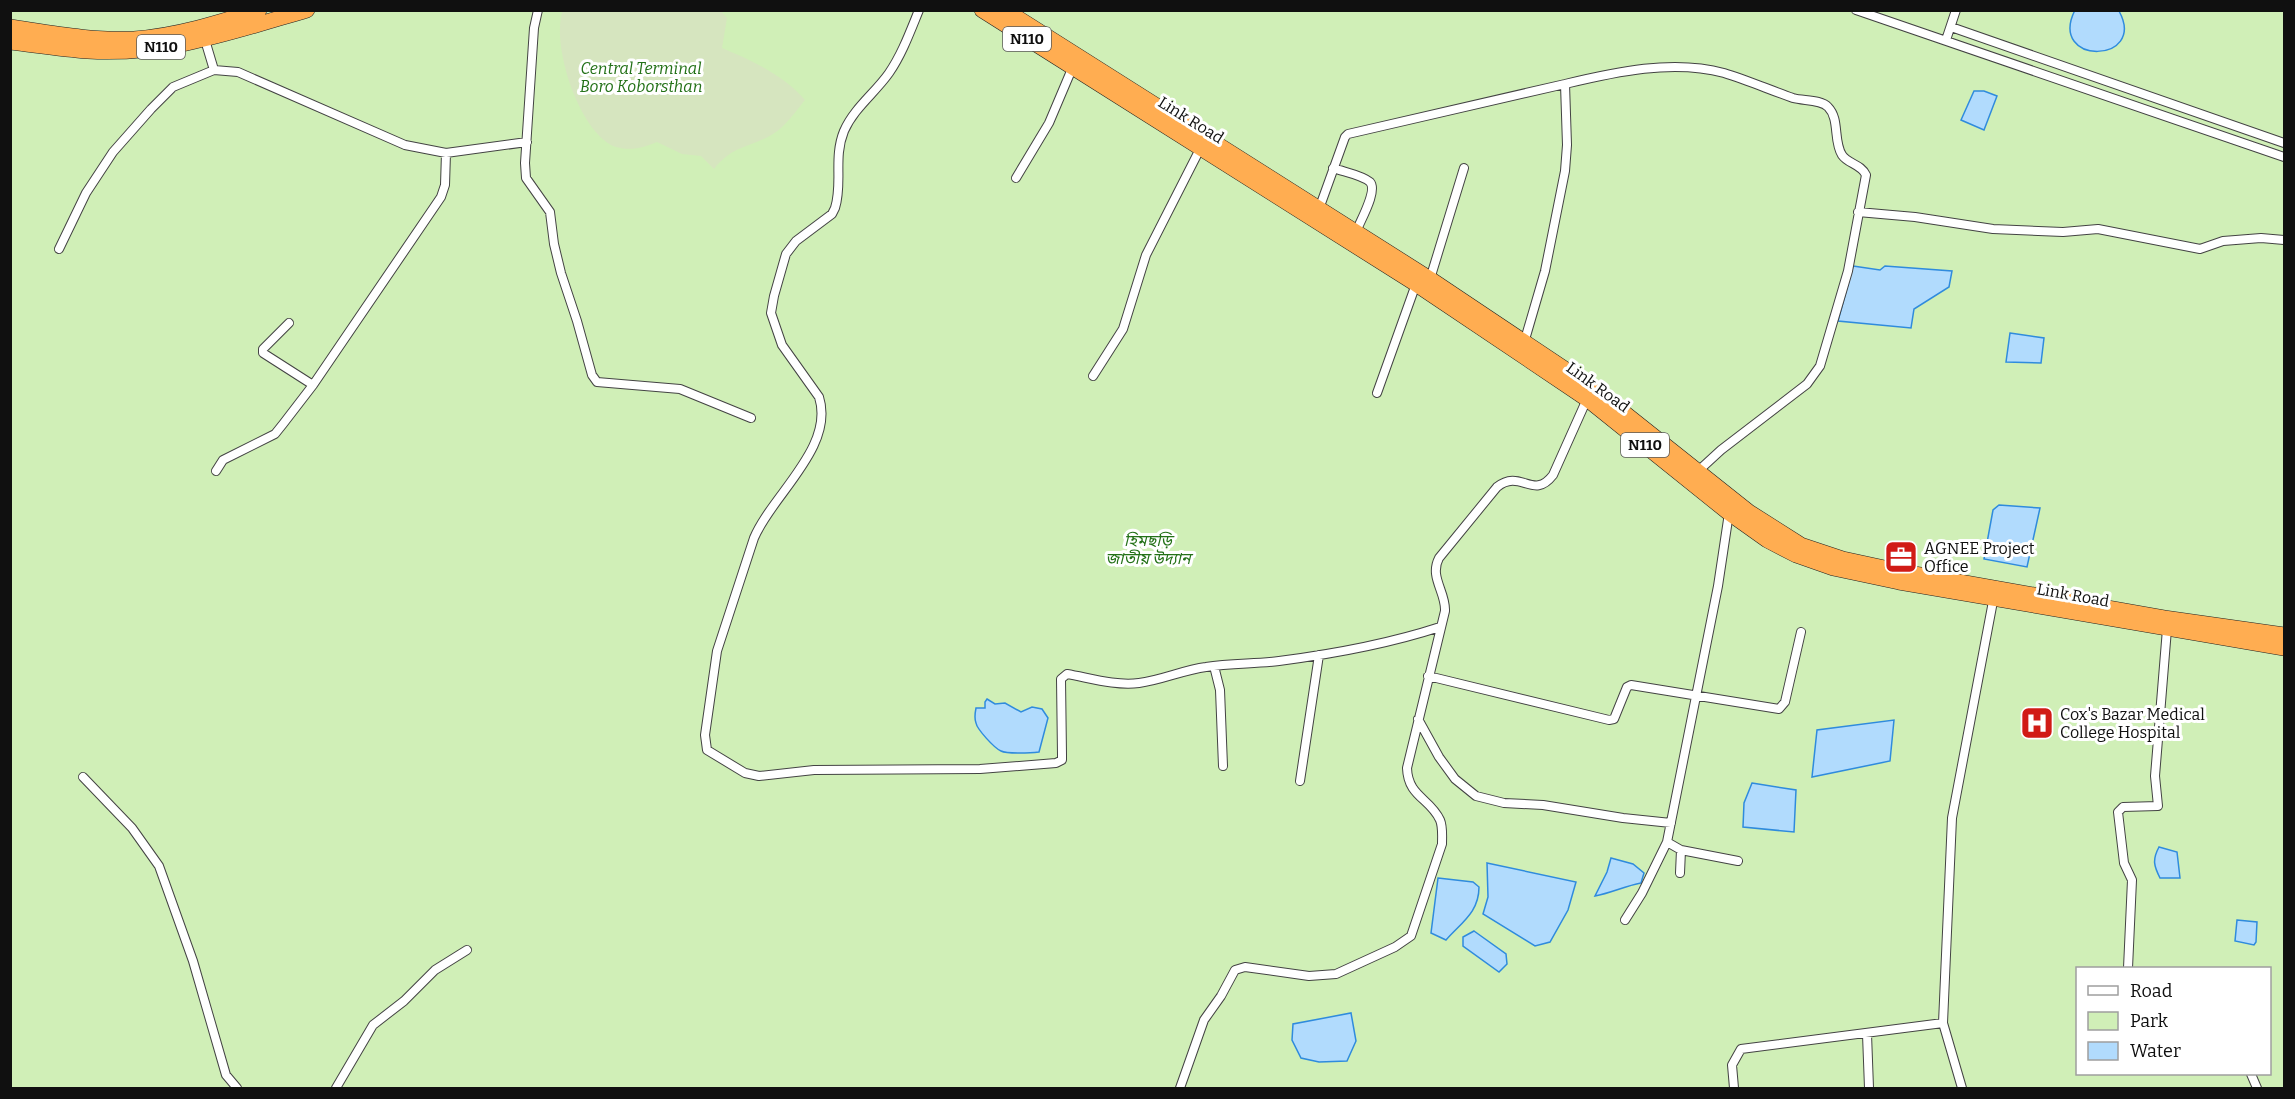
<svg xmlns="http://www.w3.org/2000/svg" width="2295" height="1099" font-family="Bitter,'Noto Sans Bengali',serif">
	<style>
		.green { fill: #d0efb7; fill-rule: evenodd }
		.cemetery { fill: #d6e5bf }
		.water { fill: #b1dbfd; stroke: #2f8bdd; stroke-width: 1.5 }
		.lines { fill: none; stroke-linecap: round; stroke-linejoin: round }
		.street-casing { stroke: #434343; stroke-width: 10 }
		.highway-casing { stroke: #212121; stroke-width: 16 }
		.street { stroke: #fff; stroke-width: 8 }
		.highway { stroke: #ffad51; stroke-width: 15 }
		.labels { text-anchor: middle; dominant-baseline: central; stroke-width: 6; stroke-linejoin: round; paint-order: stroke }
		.shield { fill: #fff; stroke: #585858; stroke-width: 1.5 }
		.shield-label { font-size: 15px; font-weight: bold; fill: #101010 }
		.park-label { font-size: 16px; font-style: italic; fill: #237117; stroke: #fff }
		.street-label { font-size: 16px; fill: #101010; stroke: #fff }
		.poi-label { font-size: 16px; fill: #101010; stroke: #fff; text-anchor: start }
	</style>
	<rect width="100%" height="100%" fill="#fffef3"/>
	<!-- green -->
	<path class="green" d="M10,11H2284V1088H11ZM2078,968H2270V1074H2078Z"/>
	<!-- cemetery -->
	<path class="cemetery" d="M563,10L721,11L727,18L722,48C751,60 785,76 805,100C796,111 785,127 773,134C750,148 733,145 714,169L701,156L682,154L657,142C642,148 632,151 616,147C580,135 550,44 563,10Z"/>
	<!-- water -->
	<path class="water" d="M2075,10L2119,11C2148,64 2047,66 2075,10Z
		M1974,91H1984L1997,96L1984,130L1961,120Z
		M1853,266L1880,270L1885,266L1952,271L1949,287L1914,309L1911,328L1838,321Z
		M2010,333L2044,338L2041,363L2006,362Z
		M1999,505L2040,508L2027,567L1984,559L1993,510Z
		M987,699L995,704L1005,703L1021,712L1032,707L1042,709L1048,718L1039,752C1031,753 1007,754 1001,751C994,748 977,729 976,723C974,718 975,713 976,708H985V702Z
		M1894,720L1890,761L1812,777L1817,730Z
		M1752,783L1796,790L1794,832L1743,827L1744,803Z
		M2159,847L2177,852L2180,878H2160C2154,866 2152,860 2159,847Z
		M1611,858L1633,864L1644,873L1641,883C1625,886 1611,893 1595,896L1607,872Z
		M1487,863L1576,882L1568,910L1550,942L1535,946L1483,914L1488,897Z
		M1438,878L1473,882L1479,887C1479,912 1462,922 1446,940L1431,933Z
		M2237,920L2257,922L2256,942L2254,945L2235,941Z
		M1474,931L1506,954L1507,964L1499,972L1463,946V937Z
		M1351,1013L1356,1041L1347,1061L1319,1062L1301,1058L1292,1040L1293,1024Z"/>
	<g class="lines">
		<!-- street casing -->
		<g class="street-casing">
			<path id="street" d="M538,10L534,28L525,163L526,178L550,212L554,244L561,273L577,321L592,375L597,382L680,389L751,418
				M919,10C910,32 902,54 889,73C875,93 854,108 844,131C833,158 843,183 835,208L832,214L796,241L786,254L774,296L771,313L782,345L819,397C835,447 772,495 754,538L717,651L705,735L707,750L745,773L759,776L814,770L980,769L1056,763L1062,760V755L1061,679L1067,674C1090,678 1115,686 1139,683C1162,680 1183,670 1206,667C1230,663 1255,664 1279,661C1333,654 1388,644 1440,627
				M1856,10L2284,157
				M1951,27L2284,143
				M205,40L214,70L238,72L405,145L446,153L527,142
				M1946,40L1956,10
				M1565,84C1615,72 1673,59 1724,73C1747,80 1770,90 1793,98C1803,101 1821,99 1828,107C1840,119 1833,141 1842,155C1848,164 1861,164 1866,175L1848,271L1820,366L1807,384L1721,450L1696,473
				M1333,168C1344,172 1362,175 1370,182C1378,191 1360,221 1356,232
				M1016,178L1049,123L1074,64
				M1319,209L1345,137L1348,134L1565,84L1567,145L1565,171L1545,271L1524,343
				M1858,212L1915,217L1993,229L2063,232L2098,229L2200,249L2223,241L2261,238L2284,240
				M59,249L86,193L113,152L151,109L173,87L214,70
				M1430,279L1464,168
				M289,323L263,349V353L313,385
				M1093,376L1123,329L1146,255L1201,147
				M1377,393L1416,284
				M216,471L223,460L275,434L283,424L313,385L441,197L445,185L446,153
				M1214,666L1220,690L1223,766
				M1428,676L1609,720L1614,719L1627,687L1631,685L1779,709L1785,702L1801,632
				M1418,719L1439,757L1455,779L1476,796L1504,803L1543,805L1623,818L1671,823
				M83,777L132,828L159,866L193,961L226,1075L237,1088
				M1300,781L1319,655
				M1667,842L1681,850L1738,861
				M1680,873L1681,850
				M1625,920L1642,893L1667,842L1718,586L1729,513
				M2128,968L2132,880L2124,863L2118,812L2123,807L2158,806L2155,776L2167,629
				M1943,1023L1962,1088
				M1867,1034L1869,1088
				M2251,1074L2257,1088
				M336,1088L373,1025L404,1001L435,970L467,950
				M1180,1088L1204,1020L1221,996L1235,970L1245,967L1309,976L1336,974L1395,947L1411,936L1442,844C1442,836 1443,827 1440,820C1430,798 1408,797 1407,768L1445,611C1446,592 1429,577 1439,558L1497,487C1521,468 1533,501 1553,475L1587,399
				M1734,1088L1732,1065L1741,1049L1943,1023L1952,818L1994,596"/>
		</g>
		<!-- highway casing -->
		<g class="highway-casing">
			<path id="highway" d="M982,10L1416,284L1587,399L1729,513L1767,540L1796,555L1833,568L1899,582L2284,648
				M1005,10L1430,279L1593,388L1749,512L1801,545L1843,559L1903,572L2164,618L2284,635
				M10,27C51,33 93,41 134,39C176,36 218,23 259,10
				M10,42C36,45 62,49 88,51C164,56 235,31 307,10"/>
		</g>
		<!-- street -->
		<use href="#street" class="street"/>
		<!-- highway -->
		<use href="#highway" class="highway"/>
	</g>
	<!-- icons -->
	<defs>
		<g id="office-square" transform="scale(1.725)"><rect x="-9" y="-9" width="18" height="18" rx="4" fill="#d11b16" stroke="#fff"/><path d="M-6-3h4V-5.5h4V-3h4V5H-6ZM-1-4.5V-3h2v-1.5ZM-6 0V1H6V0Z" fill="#fff"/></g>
		<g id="hospital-square" transform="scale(1.725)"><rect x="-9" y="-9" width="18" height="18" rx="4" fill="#d11b16" stroke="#fff"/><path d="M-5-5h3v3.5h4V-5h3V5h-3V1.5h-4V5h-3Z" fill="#fff"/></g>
	</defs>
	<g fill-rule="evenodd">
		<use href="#office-square" x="1901" y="557"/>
		<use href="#hospital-square" x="2037" y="723"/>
	</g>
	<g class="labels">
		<!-- shield labels -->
		<g class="shield">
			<rect x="1003" y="27" width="48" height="24" rx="4.5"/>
			<rect x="137" y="35" width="48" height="24" rx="4.5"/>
			<rect x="1621" y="433" width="48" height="24" rx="4.5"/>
		</g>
		<g class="shield-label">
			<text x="1027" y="39">N110</text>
			<text x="161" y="47">N110</text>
			<text x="1645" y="445">N110</text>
		</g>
		<!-- park labels -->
		<g class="park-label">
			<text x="641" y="68">Central Terminal<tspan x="641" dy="18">Boro Koborsthan</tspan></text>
			<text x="1148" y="540">হিমছড়ি<tspan x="1148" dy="18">জাতীয় উদ্যান</tspan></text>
		</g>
		<!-- street labels -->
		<g class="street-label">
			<text transform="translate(1191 120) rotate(32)">Link Road</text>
			<text transform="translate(1598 387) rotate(36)">Link Road</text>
			<text transform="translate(2073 595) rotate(10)">Link Road</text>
		</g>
		<!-- poi labels -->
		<g class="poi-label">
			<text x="1924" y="548">AGNEE Project<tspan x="1924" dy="18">Office</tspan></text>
			<text x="2060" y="714">Cox's Bazar Medical<tspan x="2060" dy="18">College Hospital</tspan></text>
		</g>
	</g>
	<!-- border -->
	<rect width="2295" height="1099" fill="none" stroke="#101010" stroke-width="24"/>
	<!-- legend -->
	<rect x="2076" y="967" width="195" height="108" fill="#ffffff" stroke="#9f9f9f" stroke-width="1.5"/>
	<rect x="2088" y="986" width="30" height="9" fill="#ffffff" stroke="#9f9f9f" stroke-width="1.5"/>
	<text x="2130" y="997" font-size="18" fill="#101010">Road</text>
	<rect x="2088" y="1012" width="30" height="18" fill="#d0efb7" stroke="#9f9f9f" stroke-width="1.5"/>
	<text x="2130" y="1027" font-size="18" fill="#101010">Park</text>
	<rect x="2088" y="1042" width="30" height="18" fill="#b1dbfd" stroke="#9f9f9f" stroke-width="1.5"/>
	<text x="2130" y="1057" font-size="18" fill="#101010">Water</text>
</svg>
